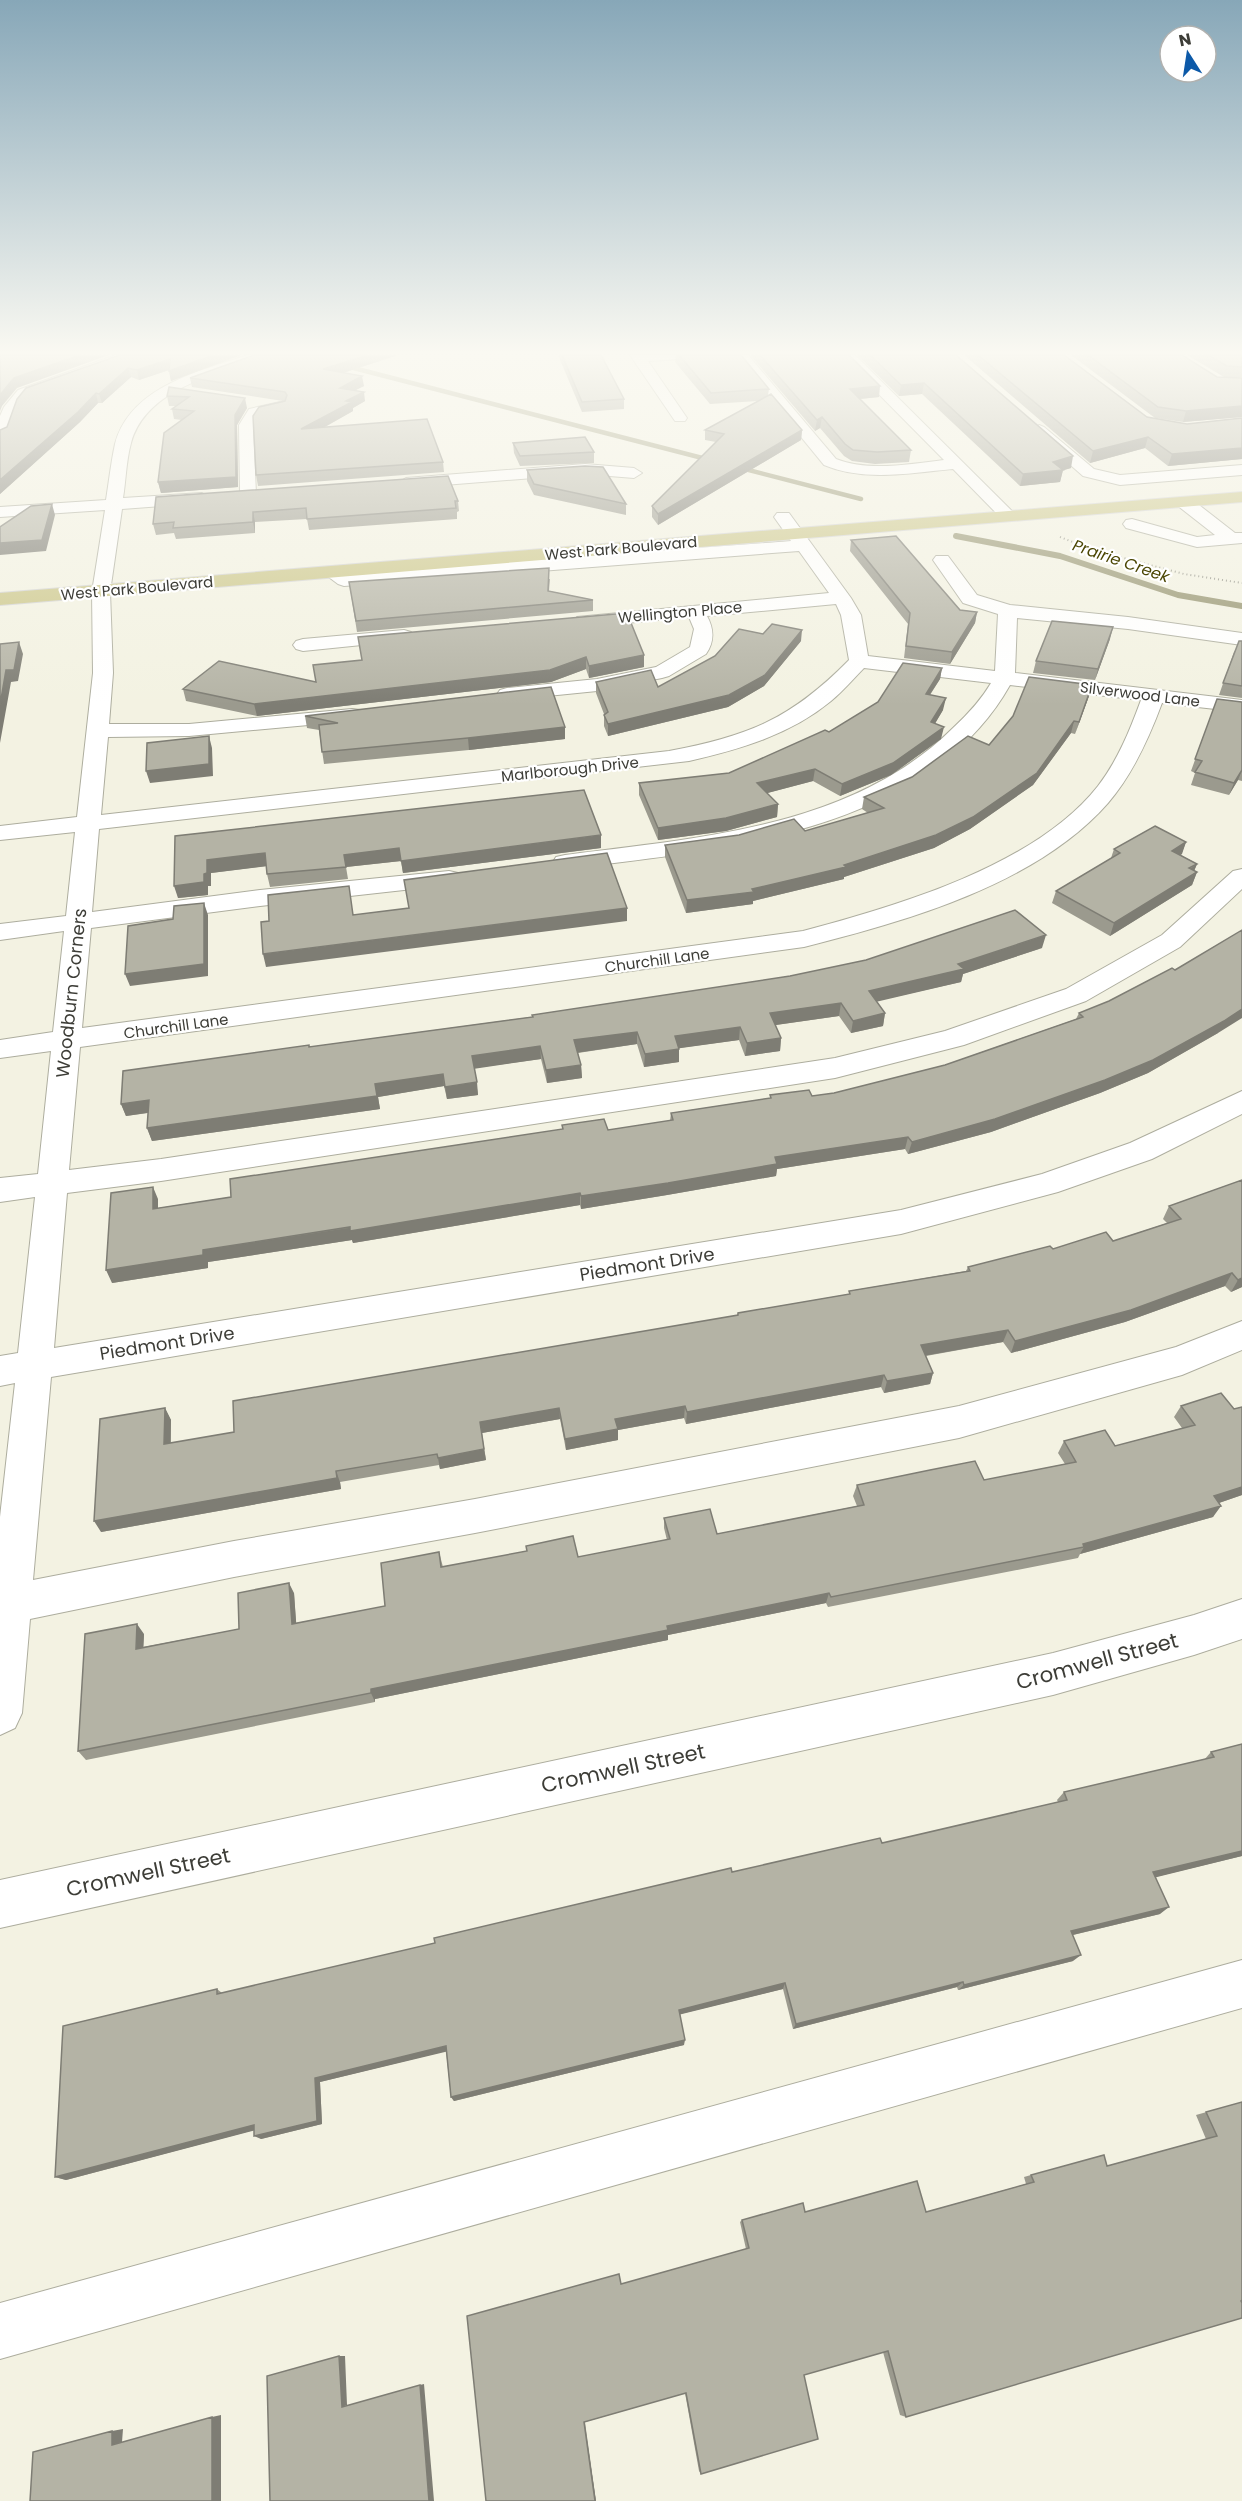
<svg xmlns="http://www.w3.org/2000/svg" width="1242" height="2501" font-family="Poppins,sans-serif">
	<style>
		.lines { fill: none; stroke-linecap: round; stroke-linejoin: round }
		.stream-far1 { stroke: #969470; stroke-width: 4.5 }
		.stream { stroke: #969470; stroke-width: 6 }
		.minor-casing { stroke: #adad9e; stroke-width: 2 }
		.major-casing { stroke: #d4d4d3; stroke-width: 2 }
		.path { stroke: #939388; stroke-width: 2; stroke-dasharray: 1 3; stroke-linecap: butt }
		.minor { fill: #fff; fill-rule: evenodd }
		.major { fill: #cbc688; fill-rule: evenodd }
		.wall { fill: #9b9a8e }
		.shaded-wall { fill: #7e7d74 }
		.building { fill: #b4b3a5; stroke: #7e7d74; stroke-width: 1.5 }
		.labels { text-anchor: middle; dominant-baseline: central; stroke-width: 4.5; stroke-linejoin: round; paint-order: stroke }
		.far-street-label { font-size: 15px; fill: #3d3d37; stroke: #fff }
		.far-water-label { font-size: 16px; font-style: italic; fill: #4b4603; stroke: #fff }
		.street-label { font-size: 18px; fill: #3d3d37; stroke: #fff }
		.near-street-label { font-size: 21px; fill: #3d3d37; stroke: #fff }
	</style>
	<rect width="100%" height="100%" fill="#f3f2e2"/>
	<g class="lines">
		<!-- stream-far1 -->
		<path class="stream-far1" d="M342,365L714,461
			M737,467L861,499"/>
		<!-- stream -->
		<path class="stream" d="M956,536L1060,556L1178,595L1242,606"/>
		<!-- minor casing -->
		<g class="minor-casing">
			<path id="minor" d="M116,355H136L134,358L28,396L18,408L8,436L0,441V416L4,407L18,390Z
				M248,355H269L267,358C220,373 146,387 131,443C126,461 126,480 123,498L202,493L210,498L202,503L122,509L110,592L113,673L109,724H189L352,709L360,710L363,715L360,720L352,721L189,736L108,737L101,815L669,751C749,736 791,719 849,660L841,615L836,604L707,616C714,629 715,641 706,654L669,676L662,678L597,691L507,700L500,698L497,694L500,690L507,688L597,679L656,667L690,647L694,629L689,617L584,627L577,625L574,621L577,617L829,593L799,551L344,586L338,584L322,572L325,568H337L348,574L362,573L791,541L774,517L777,513H789L851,598L861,615L868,656L995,671L998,614L963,603L933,560L936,556H948L977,595L1010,605L1128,617L1242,633V645L1128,629L1017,618L1015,673L1242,700V712L1162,703C1149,738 1133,774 1108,803C1036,885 906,921 804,947L80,1047L69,1170L161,1159L835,1058L945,1031L1066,989L1162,935L1233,871L1242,869V889L1180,947L1086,1001L964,1045L835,1078L161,1181L67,1193L54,1348L901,1210L1042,1174L1130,1143L1242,1091V1114L1152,1159L1058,1192L901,1234L51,1377L33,1580L234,1541L475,1499L959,1406L1176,1347L1242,1321V1350L1182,1375L959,1438L475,1533L234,1577L30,1619L22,1713L15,1728L0,1735V1517L15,1383L0,1386V1356L18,1353L35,1197L0,1202V1178L38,1174L51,1051L0,1058V1040L53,1032L64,931L0,940V924L66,916L75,832L0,840V826L77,817L93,673L92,592L105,510L0,517V507L106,500C109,481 111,462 115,444C130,387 199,371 248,355ZM864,668L991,683C981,700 968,714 953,728C852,828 698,838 565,855L556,857L553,862L556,867L565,869C716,850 926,834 1010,685L1141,700C1130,730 1118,760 1098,786C1035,866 897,906 803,931L82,1028L91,928L260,906L449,885L458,883L461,878L458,873L449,871L260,890L92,912L99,829L689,761C740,749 790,735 831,701C843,691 853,679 864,668Z
				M630,355H689L682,359L648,361L687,418L685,421H675Z
				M734,355H748L836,459C868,472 910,464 944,460L840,355H855L1017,516L1015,520H1003L953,469C911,473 864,482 824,465Z
				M280,402L287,406L285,409L259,415L253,425L256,494L254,498H242L240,494L239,425L249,409Z
				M1039,425L1044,427L1094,469L1120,475L1242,465V475L1120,485L1083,476L1034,433L1031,430Z
				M585,464L634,468L642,473L634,478L585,474L406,488L398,483L406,478Z
				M1184,497L1190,498L1235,533H1242V543L1197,547L1126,528L1123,524L1126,520L1132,519L1197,537L1215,535L1178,506L1176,502Z
				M404,630L411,632L414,636L411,640L303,651L296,649L293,645L296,641L303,639Z
				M1242,1599V1639L1194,1655L1053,1695L0,1928V1880L1053,1653L1194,1615Z
				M1242,1960V2008L0,2359V2303Z"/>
		</g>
		<!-- major casing -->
		<g class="major-casing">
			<path id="major" d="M1242,492V502L0,605V593Z"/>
		</g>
		<!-- path -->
		<path class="path" d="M1060,537L1093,550L1184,574L1242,583"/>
		<!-- minor -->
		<use href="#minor" class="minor"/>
		<!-- major -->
		<use href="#major" class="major"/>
	</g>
	<!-- wall -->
	<path class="wall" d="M120,355H241L171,381L169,370L139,380L131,377L102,403H98L80,422L0,494V430L7,427Z
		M398,355L343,373L364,386L355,390L365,401L353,408V411L325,427L443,462L444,472L258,486L256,475L283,401L192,387L190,378Z
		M558,355H602V357L624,399V409L582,412Z
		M676,355H741L769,389L768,395L802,430L801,440L658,525L652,517V506L716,442L705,440V430L758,401L710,404L675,362Z
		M750,355H849L879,397L860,399L911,450L909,462L875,464L852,461L844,456L820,428L815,431Z
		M857,355H956L1071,468L1063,470L1060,482L1020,486L922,394L899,396Z
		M964,355H1064L1147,417L1187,424L1242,418V459L1168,466L1145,448L1090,463Z
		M1071,355H1182L1217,377L1242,378V417L1183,422L1155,418Z
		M1187,355H1242V377H1224Z
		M169,387L247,408L237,425L238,487L161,493L158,482L182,420L174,419L172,409L176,406H169L167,396Z
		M513,443L594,452V463L520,466L514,453Z
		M527,470L626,504V515L534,495L527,481Z
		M156,497L458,501L459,511L457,512V519L309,530L307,519L255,522V533L176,539L174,533L156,535L153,524Z
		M851,540L960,610L977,612L975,623L950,664L904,658L908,624L850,551Z
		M550,579L549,591L593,600V611L357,632L349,582Z
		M1110,639L1095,680L1033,673L1036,661Z
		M801,641L764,686L728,707L608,736L604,726V714L596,693V682L658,687Z
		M1242,641V698L1219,695L1234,652Z
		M644,655V667L589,678L586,669L551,682L257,716L186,701L183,689L316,682L313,665Z
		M942,668L940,679L930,695L943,710L935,723L941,739L891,775L840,796L813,781L767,793L778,804L777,817L726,831L658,840L639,795V783L729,773L829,732Z
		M1089,696L1075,734L1071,733L1033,785L970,829L934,848L844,877V879L753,901V904L686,913L665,857V845L805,831L868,813L862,809L864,797L989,745Z
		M1217,699L1242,702V781L1238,780L1229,795L1191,785L1195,773L1191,771Z
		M305,716L565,727V739L469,750L324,764L319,730L307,728Z
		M175,836L601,848L403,873L401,861L346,867L348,879L270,887L267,874L266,866L211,873V886H208V895L178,898Z
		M1186,842L1181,855L1197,864L1194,871L1197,872L1192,885L1110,936L1052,903L1056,891L1111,858L1114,849Z
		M1042,948L963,974L961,982L876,1001L885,1013L883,1026L851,1033L839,1016L775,1025L781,1038L780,1051L745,1056L739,1040L679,1048V1062L644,1067L637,1044L578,1053L581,1065L582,1078L547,1083L541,1059L474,1068L478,1095L447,1099L444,1086L378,1097L380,1109L152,1141L147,1128L148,1113L126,1116L121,1104L309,1047Z
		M1079,1013L1218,1033L1148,1073L1100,1093L991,1132L908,1154L905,1149L777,1169L776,1176L667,1195L581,1209L580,1205L353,1243L352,1240L208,1262V1268L112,1283L158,1199V1208L231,1197L562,1129V1125L608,1130L670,1121L671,1113L770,1098V1095L812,1096L834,1093L945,1065L1076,1019Z
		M1242,1180V1287L1231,1292L1225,1286L1125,1322L1011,1353L1003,1342L926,1356L933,1373L930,1384L884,1393L881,1387L686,1424L684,1418L618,1430V1440L566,1450L560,1419L482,1433L486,1460L440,1469L439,1465L340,1482L341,1489L101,1532L165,1408L171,1420V1443L234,1432L737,1315L738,1313L849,1294V1291L966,1271L968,1267L1053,1249L1113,1241L1167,1223L1163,1219L1169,1206Z
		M1181,1406L1234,1409L1242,1407V1495L1219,1503L1213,1517L1080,1554L1078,1558L828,1607L826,1603L668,1635V1640L375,1699V1702L86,1760L78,1751L144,1634L143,1647L239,1629L294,1593L296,1623L385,1606L439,1552L443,1567L578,1557L667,1540L664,1528V1518L717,1534L857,1506L853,1496L857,1485L984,1480L1065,1464L1058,1453L1064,1441L1115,1446L1182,1428L1174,1417Z
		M1242,1744V1856L1155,1877L1160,1914L1073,1935V1961L958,1990L957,1987L793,2029L783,1989L680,2014L684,2045L454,2101L451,2097L446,2051L320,2082L322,2124L261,2139L254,2130L66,2180L55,2177L217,1989L222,1993L435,1943L732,1872L882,1843L1058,1802L1057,1800L1064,1792L1204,1760L1211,1752Z
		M1242,2102V2300L906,2417L900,2415L883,2352L804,2375L701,2474L699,2471L685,2393L585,2422L596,2501H486L621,2284L746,2249L740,2222L742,2220L805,2212H926L1026,2184L1024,2177L1031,2175L1107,2166L1206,2139L1196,2115Z"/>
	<!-- shaded-wall -->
	<path class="shaded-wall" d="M80,355H109L17,388L2,406L0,411V395L14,378Z
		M214,355H241L171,381L169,371Z
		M368,355H398L324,379L323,369Z
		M170,359L172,369L139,380L137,370Z
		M128,368L131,377L102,403L99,394Z
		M362,376L364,386L342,397L340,388Z
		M924,383L922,394L899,396L901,385Z
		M880,386L879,397L849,400L850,389Z
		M364,392L365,401L353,408V411L303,439L301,429L346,401Z
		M96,393L98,403L80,422L0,494V480Z
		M245,398L247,408L237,425L238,487L161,493L158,482L235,415Z
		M1242,406V417L1183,422L1186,411Z
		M822,417L820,428L815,431L817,420Z
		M802,430L801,440L658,525V514Z
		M1148,437L1145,448L1090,463L1093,451Z
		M1242,448V459L1168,466L1172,454Z
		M1073,456L1071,468L1061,471L1063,470L1060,482L1020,486L1023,474L1053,462Z
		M52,504L55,515L46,551L0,555V543Z
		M253,512L255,522V533L253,522Z
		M977,612L975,623L950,664L952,652Z
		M1113,627L1110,639L1095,680L1098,669Z
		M802,630L801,641L764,686L728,707L608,736V724Z
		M19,642L23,654L18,681L11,682L0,743V705L6,670Z
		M644,655V667L589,678V666Z
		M586,657V669L551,682L257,716L254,704Z
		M942,668L940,679L923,705L926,694Z
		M1092,685L1089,696L1075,734L1079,722Z
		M946,698L943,710L929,734L931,722Z
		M1074,721L1071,733L1033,785L970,829L934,848L844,877V879L753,901V904L686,913L687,900L752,889Z
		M565,727V739L469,750L468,738Z
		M944,727L941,739L891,775L840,796L842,784Z
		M209,736L212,748L213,776L150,783L146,771Z
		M815,769L813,781L756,796L757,783Z
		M1242,770L1238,780L1229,795L1234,783Z
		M778,804L777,817L726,831L658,840V828Z
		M601,835V848L403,873L401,861Z
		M1186,842L1182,854L1167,863L1172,851Z
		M399,848L401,861L346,867L348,879L344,855Z
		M265,853L268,866L211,873V886H208V895L178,898L174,886L204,874L207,860Z
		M1197,864L1192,876L1197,872L1192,885L1110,936L1114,923Z
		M204,903L208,915V976L130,986L125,974Z
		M627,908V921L266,967L263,954Z
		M1046,935L1042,948L963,974L961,982L867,1004L869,991L958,964Z
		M841,1003L839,1016L769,1026L770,1013Z
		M1242,1009V1018L1218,1033L1148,1073L1100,1093L991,1132L908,1154L912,1142Z
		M885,1013L883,1026L851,1033L853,1021Z
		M740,1027L739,1040L674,1049L675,1036Z
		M637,1032V1044L575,1053L574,1040Z
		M781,1038L780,1051L745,1056L747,1043Z
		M540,1046L541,1059L473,1069L472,1056Z
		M679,1049V1062L644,1067L645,1054Z
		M581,1065L582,1078L547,1083L546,1070Z
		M443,1074L444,1086L378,1097L380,1109L152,1141L147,1128L375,1084Z
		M477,1082L478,1095L447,1099L445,1087Z
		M149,1100L153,1112L126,1116L121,1104Z
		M908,1137L905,1149L777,1169L776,1176L667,1195L581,1209V1196L775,1157Z
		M153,1187L158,1199V1221L153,1209Z
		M580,1193V1205L353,1243L352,1240L208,1262V1268L112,1283L106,1270L203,1250Z
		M1232,1273L1225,1286L1125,1322L1011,1353L1015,1341Z
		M1242,1278V1287L1231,1292L1238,1280Z
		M1008,1330L1003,1342L917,1357L921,1345Z
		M933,1373L930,1384L884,1393L887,1381Z
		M884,1375L881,1387L686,1424L687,1412Z
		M685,1406L684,1418L618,1430V1440L566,1450L565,1439L615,1419Z
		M165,1408L171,1420L170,1455L164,1444Z
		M559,1408L560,1419L482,1433L480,1422Z
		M484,1449L486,1460L440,1469L438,1458Z
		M336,1471L340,1482L341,1489L101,1532L94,1521Z
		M1242,1487V1495L1207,1507L1214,1496Z
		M1221,1506L1213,1517L1080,1554L1084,1547L1083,1544Z
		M289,1583L294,1593L297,1634L292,1624Z
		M829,1593L826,1603L668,1635V1640L375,1699V1702L371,1693V1689L667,1626Z
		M137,1624L144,1634L143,1658L136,1649Z
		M1242,1851V1856L1145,1880L1153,1872Z
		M1169,1907L1160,1914L1064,1937L1071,1931Z
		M1081,1955L1073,1961L958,1990L964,1985Z
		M963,1982L957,1987L793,2029L796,2024Z
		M785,1983L783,1989L678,2015L679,2010Z
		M685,2040L684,2045L454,2101L451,2097Z
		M446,2046L449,2051L320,2082L322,2124L261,2139L254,2136L315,2078Z
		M254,2125L260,2129L66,2180L55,2177Z
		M339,2356H345L347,2405L342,2407Z
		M424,2384L434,2501H429L420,2385Z
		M221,2415V2501H212V2417Z
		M584,2420L596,2501H595L584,2422Z
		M123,2429L122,2442L112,2445V2431Z"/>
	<!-- building -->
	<path class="building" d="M0,355H80L14,378L0,395Z
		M120,355H214L169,371L170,359L137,370L128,368L99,394L96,393L78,412L0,480V430L7,427L17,399L26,388Z
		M254,355H368L323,369L362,376L340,388L364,392L346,401L352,402L301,429L427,419L443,462L256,475L253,416L259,407L285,401L287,395L285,392L190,378Z
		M562,355H601L624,399L582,402Z
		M679,355H741L769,389L711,393Z
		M760,355H849L880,386L850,389L911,450L877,452L853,450L845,444L822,417L817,420Z
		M870,355H956L1073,456L1053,462L1063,470L1023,474L924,383L901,385Z
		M978,355H1064L1147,417L1187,424L1242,418V448L1172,454L1148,437L1093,451Z
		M1088,355H1182L1217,377L1242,378V406L1186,411L1158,407Z
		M1208,355H1242V367L1227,366Z
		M169,387L245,398L235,415L236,477L158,482L164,433L194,411L172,409L189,397L167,396Z
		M771,394L802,430L658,514L652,506L724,434L705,430Z
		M585,437L594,452L520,456L513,443Z
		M585,466L603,467L626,504L534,484L527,470Z
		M448,476L458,501H455L456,508L307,519L306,508L253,512V522L173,528L174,522L153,524L156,497Z
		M52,504L42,540L0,543V527L31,506Z
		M896,536L960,610L977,612L952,652L906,646L910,613L851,540Z
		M549,568L548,591L593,600L356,621L349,582Z
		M627,613L644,655L589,666L586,657L550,670L254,704L183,689L219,661L316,682L313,665L362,660L358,637Z
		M1052,621L1113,627L1098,669L1036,661Z
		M772,624L802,630L765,675L729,695L608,724L604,715L608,712L596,682L651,670L658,687L715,656L739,629L763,634Z
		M1239,641H1242V686L1223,683Z
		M19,642L14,670H6L0,705V644Z
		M903,663L942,668L926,694L946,698L931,722L944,727L893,763L842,784L815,769L757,783L778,804L726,818L658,828L639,783L729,773L825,730L829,732L878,702Z
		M1029,677L1092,685L1079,722L1074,721L1037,773L973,817L936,835L844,865L846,867L752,889L754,892L687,900L665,845L739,835L794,819L805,831L884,808L864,797L912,777L968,736L989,745L1013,716Z
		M551,687L565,727L468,738L322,752L319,725L338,723L305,716Z
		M1217,699L1242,702V770L1234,783L1195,772L1202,761L1195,759Z
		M209,736V764L146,771L147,743Z
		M584,790L601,835L401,861L399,848L344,855L346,867L267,874L265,853L207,860V873L204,874V882L174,886L175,836Z
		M1155,826L1186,842L1172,851L1197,864L1189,868L1197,872L1114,923L1056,891L1120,853L1114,849Z
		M607,853L627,908L263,954L261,922L269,921L268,895L349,886L353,915L409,908L404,880Z
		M204,903V964L125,974L128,926L173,919L174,906Z
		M1015,910L1046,935L958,964L964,969L869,991L885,1013L853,1021L841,1003L770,1013L781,1038L747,1043L740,1027L675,1036L679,1049L645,1054L637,1032L574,1040L581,1065L546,1070L540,1046L472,1056L477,1082L445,1087L443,1074L375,1084L377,1096L147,1128L149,1100L121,1104L123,1071L309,1045V1047L533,1017L532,1015L790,976L866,960Z
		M1242,930V1009L1224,1021L1153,1060L1105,1080L995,1119L912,1142L908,1137L775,1157L777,1164L668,1183L581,1196L580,1193L350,1231V1227L203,1250V1255L106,1270L111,1193L153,1187V1209L231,1197L230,1179L563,1129L562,1125L604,1119L608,1130L673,1120L671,1113L771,1098L770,1095L809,1090L812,1096L834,1093L945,1065L1083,1017L1079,1013L1109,1001L1172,968L1175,970Z
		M1242,1180V1278L1238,1280L1232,1273L1131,1310L1015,1341L1008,1330L921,1345L933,1373L887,1381L884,1375L687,1412L685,1406L615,1419L618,1429L565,1439L559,1408L480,1422L484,1449L438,1458L437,1454L336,1471L337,1478L94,1521L100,1419L165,1408L164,1444L234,1432L233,1401L738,1315V1313L850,1294L849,1291L970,1271L968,1267L1050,1246L1053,1249L1106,1232L1113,1241L1181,1219L1169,1206Z
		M1221,1393L1234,1409L1242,1407V1487L1214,1496L1221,1506L1083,1544L1084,1547L831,1597L829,1593L667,1626L668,1630L371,1689V1693L78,1751L85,1634L137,1624L136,1649L239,1629L238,1593L289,1583L292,1624L385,1606L381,1563L439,1552L441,1567L527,1551L526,1546L573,1536L578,1557L670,1539L664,1518L710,1509L717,1534L864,1505L857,1485L930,1470L975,1461L984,1480L1076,1462L1064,1441L1105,1430L1115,1446L1195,1425L1181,1406Z
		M1242,1744V1851L1153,1872L1169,1907L1071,1931L1081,1955L964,1985L963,1982L796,2024L785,1983L679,2010L685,2040L451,2097L446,2046L315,2078L317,2121L254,2136V2125L55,2177L63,2026L217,1989V1994L435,1943L434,1938L731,1868L732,1872L880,1838L882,1843L1067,1800L1064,1792L1214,1757L1211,1752Z
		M1242,2102V2300L1241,2301L1242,2303V2318L906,2417L888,2351L804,2375L818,2439L701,2474L686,2393L584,2422L595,2501H486L467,2316L619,2274L621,2284L749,2248L742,2220L803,2203L805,2212L917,2181L926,2212L1034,2182L1031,2175L1104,2155L1107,2166L1217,2136L1206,2112Z
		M339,2356L342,2407L420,2385L429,2501H270L267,2376Z
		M212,2417V2501H30L33,2452L112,2431V2445Z"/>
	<!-- sky -->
	<linearGradient id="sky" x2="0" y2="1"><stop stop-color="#87a7b8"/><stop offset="0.5" stop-color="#faf9f2"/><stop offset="1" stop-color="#faf9f2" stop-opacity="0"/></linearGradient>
	<rect width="1242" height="705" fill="url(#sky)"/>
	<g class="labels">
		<!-- far-street labels -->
		<g class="far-street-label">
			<text transform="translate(621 548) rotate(-5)">West Park Boulevard</text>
			<text transform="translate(137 588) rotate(-5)">West Park Boulevard</text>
			<text transform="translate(680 612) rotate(-5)">Wellington Place</text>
			<text transform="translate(1140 694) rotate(7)">Silverwood Lane</text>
			<text transform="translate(570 769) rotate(-6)">Marlborough Drive</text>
			<text transform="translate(657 960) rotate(-8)">Churchill Lane</text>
			<text transform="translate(176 1026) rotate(-8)">Churchill Lane</text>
		</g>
		<!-- far-water labels -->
		<g class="far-water-label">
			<text transform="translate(1121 561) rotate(19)">Prairie Creek</text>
		</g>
		<!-- street labels -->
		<g class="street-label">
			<text transform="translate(71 993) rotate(-84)">Woodburn Corners</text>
			<text transform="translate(647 1264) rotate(-9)">Piedmont Drive</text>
			<text transform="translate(167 1343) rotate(-9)">Piedmont Drive</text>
		</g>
		<!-- near-street labels -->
		<g class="near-street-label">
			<text transform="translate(1097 1661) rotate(-15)">Cromwell Street</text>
			<text transform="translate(623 1768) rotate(-12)">Cromwell Street</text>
			<text transform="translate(148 1872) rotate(-12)">Cromwell Street</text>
		</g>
	</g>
	<!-- north arrow -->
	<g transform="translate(1188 54) rotate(348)"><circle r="28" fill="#ffffff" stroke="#b1b1af" stroke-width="1.5"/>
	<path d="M0-4.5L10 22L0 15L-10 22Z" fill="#0c59a8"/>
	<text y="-9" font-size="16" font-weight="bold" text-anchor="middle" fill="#3d3d37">N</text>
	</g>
</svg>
